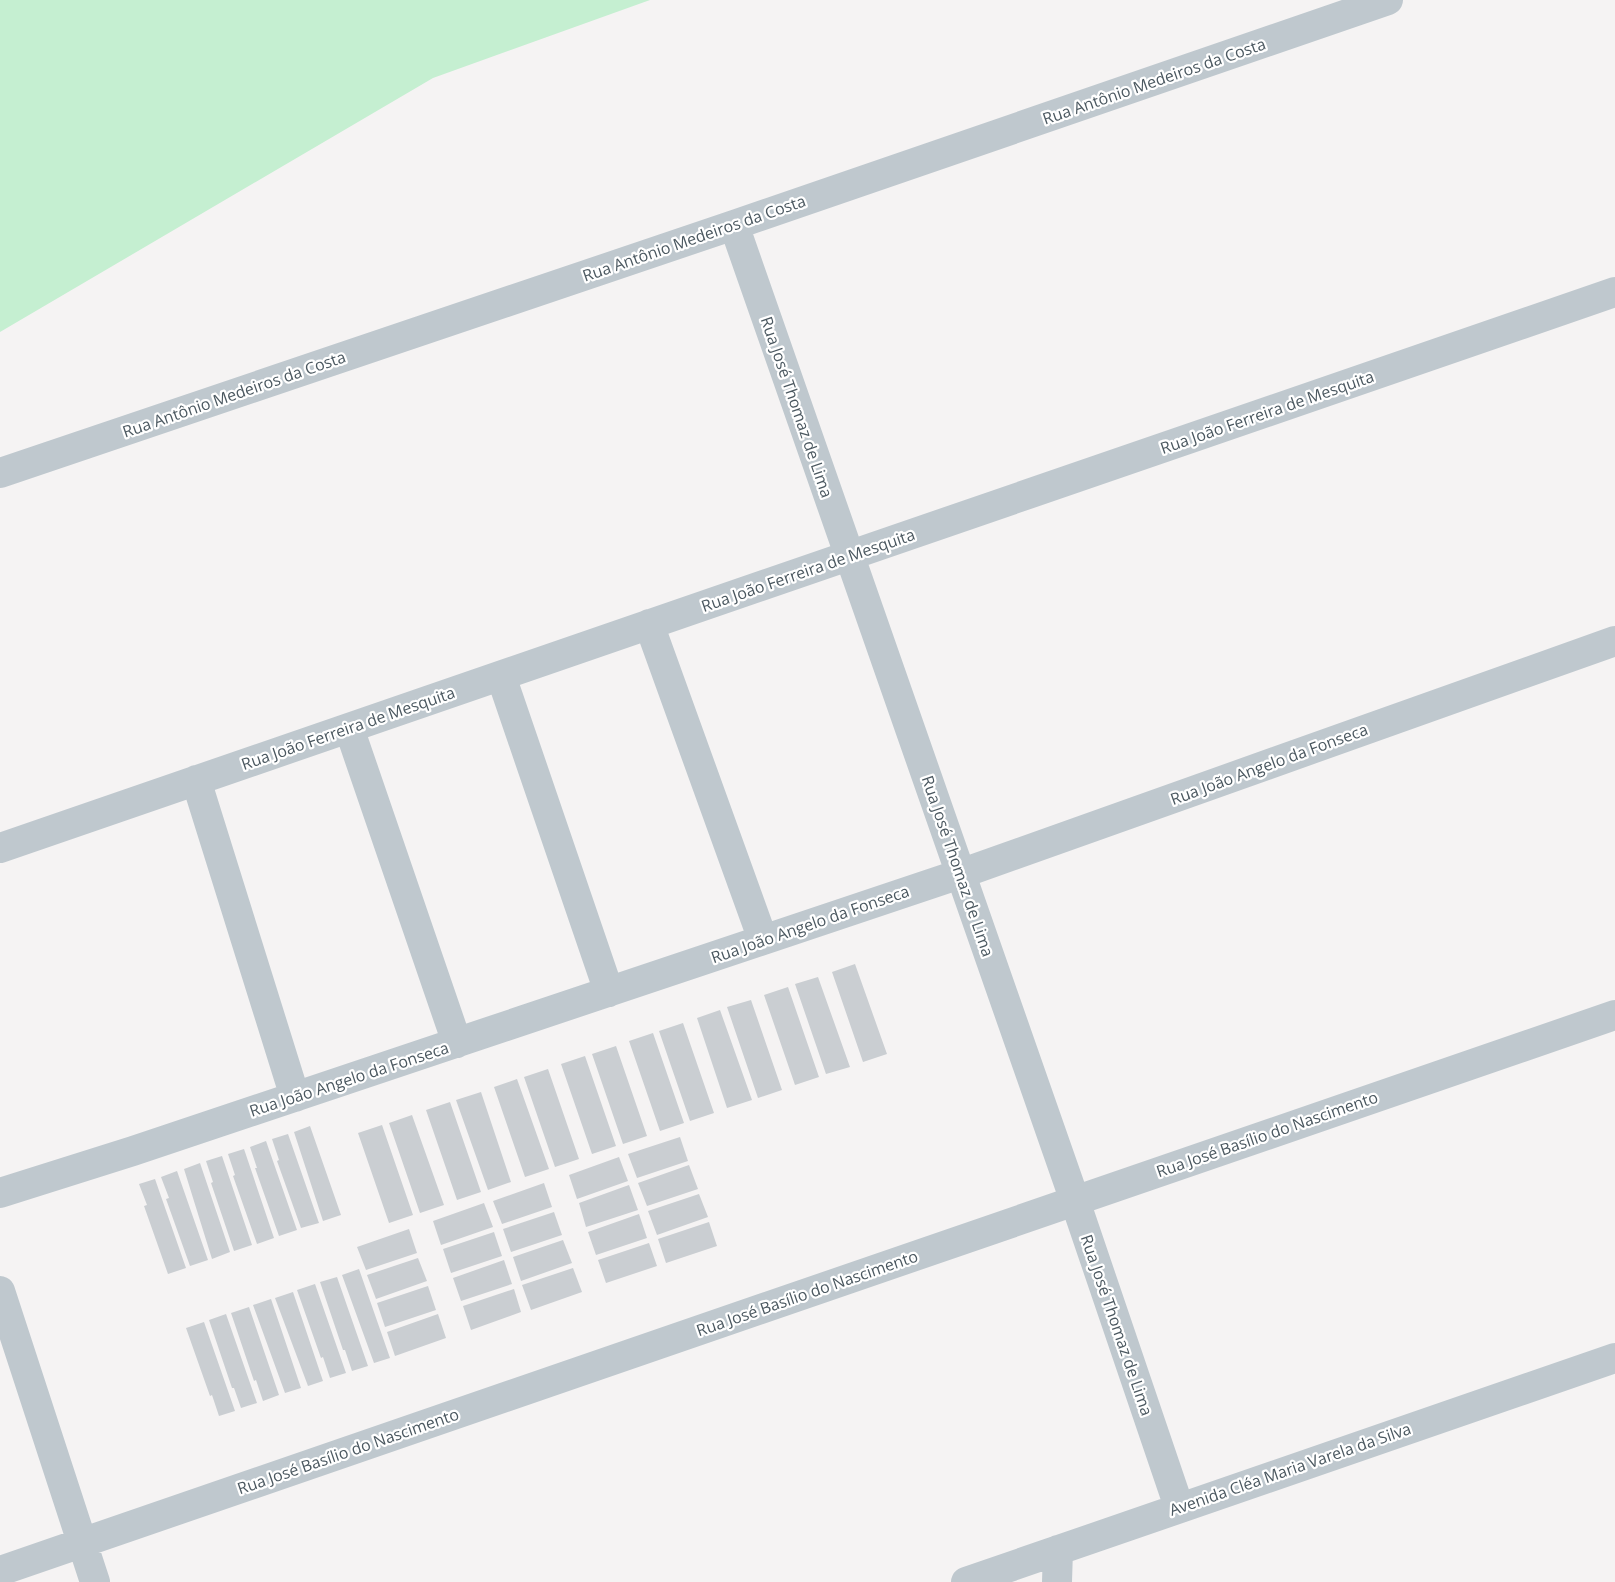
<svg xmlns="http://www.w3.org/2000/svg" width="1615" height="1582" font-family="'Open Sans',sans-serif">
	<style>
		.green { fill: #c5efd1 }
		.building { fill: #caced2 }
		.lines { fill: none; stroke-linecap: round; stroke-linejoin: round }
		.minor { stroke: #bfc8ce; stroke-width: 30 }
		.labels { text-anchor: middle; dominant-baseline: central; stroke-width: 4.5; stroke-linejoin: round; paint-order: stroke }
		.street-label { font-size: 16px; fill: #4b5860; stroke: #fff }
	</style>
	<rect width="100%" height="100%" fill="#f5f3f3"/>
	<!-- green -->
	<path class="green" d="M0,0H650L433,78L0,332Z"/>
	<!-- building -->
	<path class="building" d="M855,964L887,1054L863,1062L832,972Z
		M818,977L850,1067L826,1074L795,984Z
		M788,987L819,1077L795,1085L764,995Z
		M751,1000L782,1090L758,1098L727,1007Z
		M720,1010L752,1100L727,1108L697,1018Z
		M683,1023L714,1113L690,1121L659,1031Z
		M653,1033L684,1123L660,1131L629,1041Z
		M616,1046L647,1136L623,1144L592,1054Z
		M585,1056L616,1146L592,1154L561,1064Z
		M548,1069L579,1159L555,1167L524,1077Z
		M517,1079L549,1169L525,1177L494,1087Z
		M481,1092L511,1182L488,1190L456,1100Z
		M450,1102L481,1192L457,1200L426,1110Z
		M412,1115L444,1205L420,1213L389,1123Z
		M382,1125L413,1215L389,1223L358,1133Z
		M310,1126L341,1215L323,1221L294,1132Z
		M288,1134L319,1223L301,1228L277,1161L279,1160L272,1139Z
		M680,1137L688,1161L637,1178L628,1154Z
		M266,1141L297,1230L279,1236L255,1168H257L250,1147Z
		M244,1149L274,1238L257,1244L233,1176L235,1175L228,1154Z
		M222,1156L252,1245L234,1251L211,1183L213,1182L206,1161Z
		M619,1157L628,1181L577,1199L569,1175Z
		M200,1163L230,1252L212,1259L184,1169Z
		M689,1165L698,1189L647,1206L638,1183Z
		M177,1171L208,1260L190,1266L166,1199L169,1198L161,1177Z
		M155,1179L186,1268L168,1274L144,1206L147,1205L139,1184Z
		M544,1183L552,1207L502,1224L493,1201Z
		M629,1185L638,1210L586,1227L579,1203Z
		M699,1194L708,1217L657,1235L648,1211Z
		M484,1203L493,1227L441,1245L433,1221Z
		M554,1212L562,1235L511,1252L503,1229Z
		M639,1214L647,1238L596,1255L588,1232Z
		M709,1222L717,1246L666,1263L658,1239Z
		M409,1229L417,1253L366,1270L357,1247Z
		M494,1232L502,1256L451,1273L443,1249Z
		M563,1240L572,1263L521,1281L513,1257Z
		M649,1243L657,1266L606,1283L598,1260Z
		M418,1258L427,1281L376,1299L367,1275Z
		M504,1260L512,1284L461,1301L453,1278Z
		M573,1268L582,1292L531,1310L522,1285Z
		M359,1269L390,1358L374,1363L342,1275Z
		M337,1277L368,1366L352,1371L345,1350H343L320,1282Z
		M315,1284L346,1373L330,1378L323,1357L321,1358L297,1290Z
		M428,1286L436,1310L385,1327L377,1303Z
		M514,1289L521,1312L471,1330L463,1306Z
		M293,1292L323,1381L308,1386L275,1298Z
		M271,1299L301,1388L285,1393L253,1305Z
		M249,1307L279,1395L263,1401L256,1380L254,1381L231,1313Z
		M226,1314L257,1403L241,1408L234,1388H232L209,1320Z
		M438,1314L446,1338L395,1356L387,1332Z
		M204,1322L235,1411L219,1416L212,1395L210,1396L186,1328Z"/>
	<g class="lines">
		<!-- minor -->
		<path class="minor" d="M734,225L1075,1201L1179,1507
			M0,473L734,225L1388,0
			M649,624L763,940
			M501,676L609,992
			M349,728L457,1043
			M196,780L295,1097
			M0,848L1615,292
			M0,1193L133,1151L960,874L1615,641
			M0,1291L95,1582
			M0,1571L1615,1015
			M966,1582L1615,1358
			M1057,1582L1058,1550"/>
	</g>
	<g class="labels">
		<!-- street labels -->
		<g class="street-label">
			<text transform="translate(1154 81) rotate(-19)">Rua Antônio Medeiros da Costa</text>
			<text transform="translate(694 238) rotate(-19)">Rua Antônio Medeiros da Costa</text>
			<text transform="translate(234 394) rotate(-19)">Rua Antônio Medeiros da Costa</text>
			<text transform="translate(797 407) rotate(71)">Rua José Thomaz de Lima</text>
			<text transform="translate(1267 412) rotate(-19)">Rua João Ferreira de Mesquita</text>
			<text transform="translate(808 570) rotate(-19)">Rua João Ferreira de Mesquita</text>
			<text transform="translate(348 728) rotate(-19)">Rua João Ferreira de Mesquita</text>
			<text transform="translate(1269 764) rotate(-20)">Rua João Angelo da Fonseca</text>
			<text transform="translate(958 866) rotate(71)">Rua José Thomaz de Lima</text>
			<text transform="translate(810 924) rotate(-19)">Rua João Angelo da Fonseca</text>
			<text transform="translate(349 1079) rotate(-18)">Rua João Angelo da Fonseca</text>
			<text transform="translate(1267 1134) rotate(-19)">Rua José Basílio do Nascimento</text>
			<text transform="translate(807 1293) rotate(-19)">Rua José Basílio do Nascimento</text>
			<text transform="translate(1117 1325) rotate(71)">Rua José Thomaz de Lima</text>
			<text transform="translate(348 1451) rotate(-19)">Rua José Basílio do Nascimento</text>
			<text transform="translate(1290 1469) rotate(-19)">Avenida Cléa Maria Varela da Silva</text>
		</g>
	</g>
</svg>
